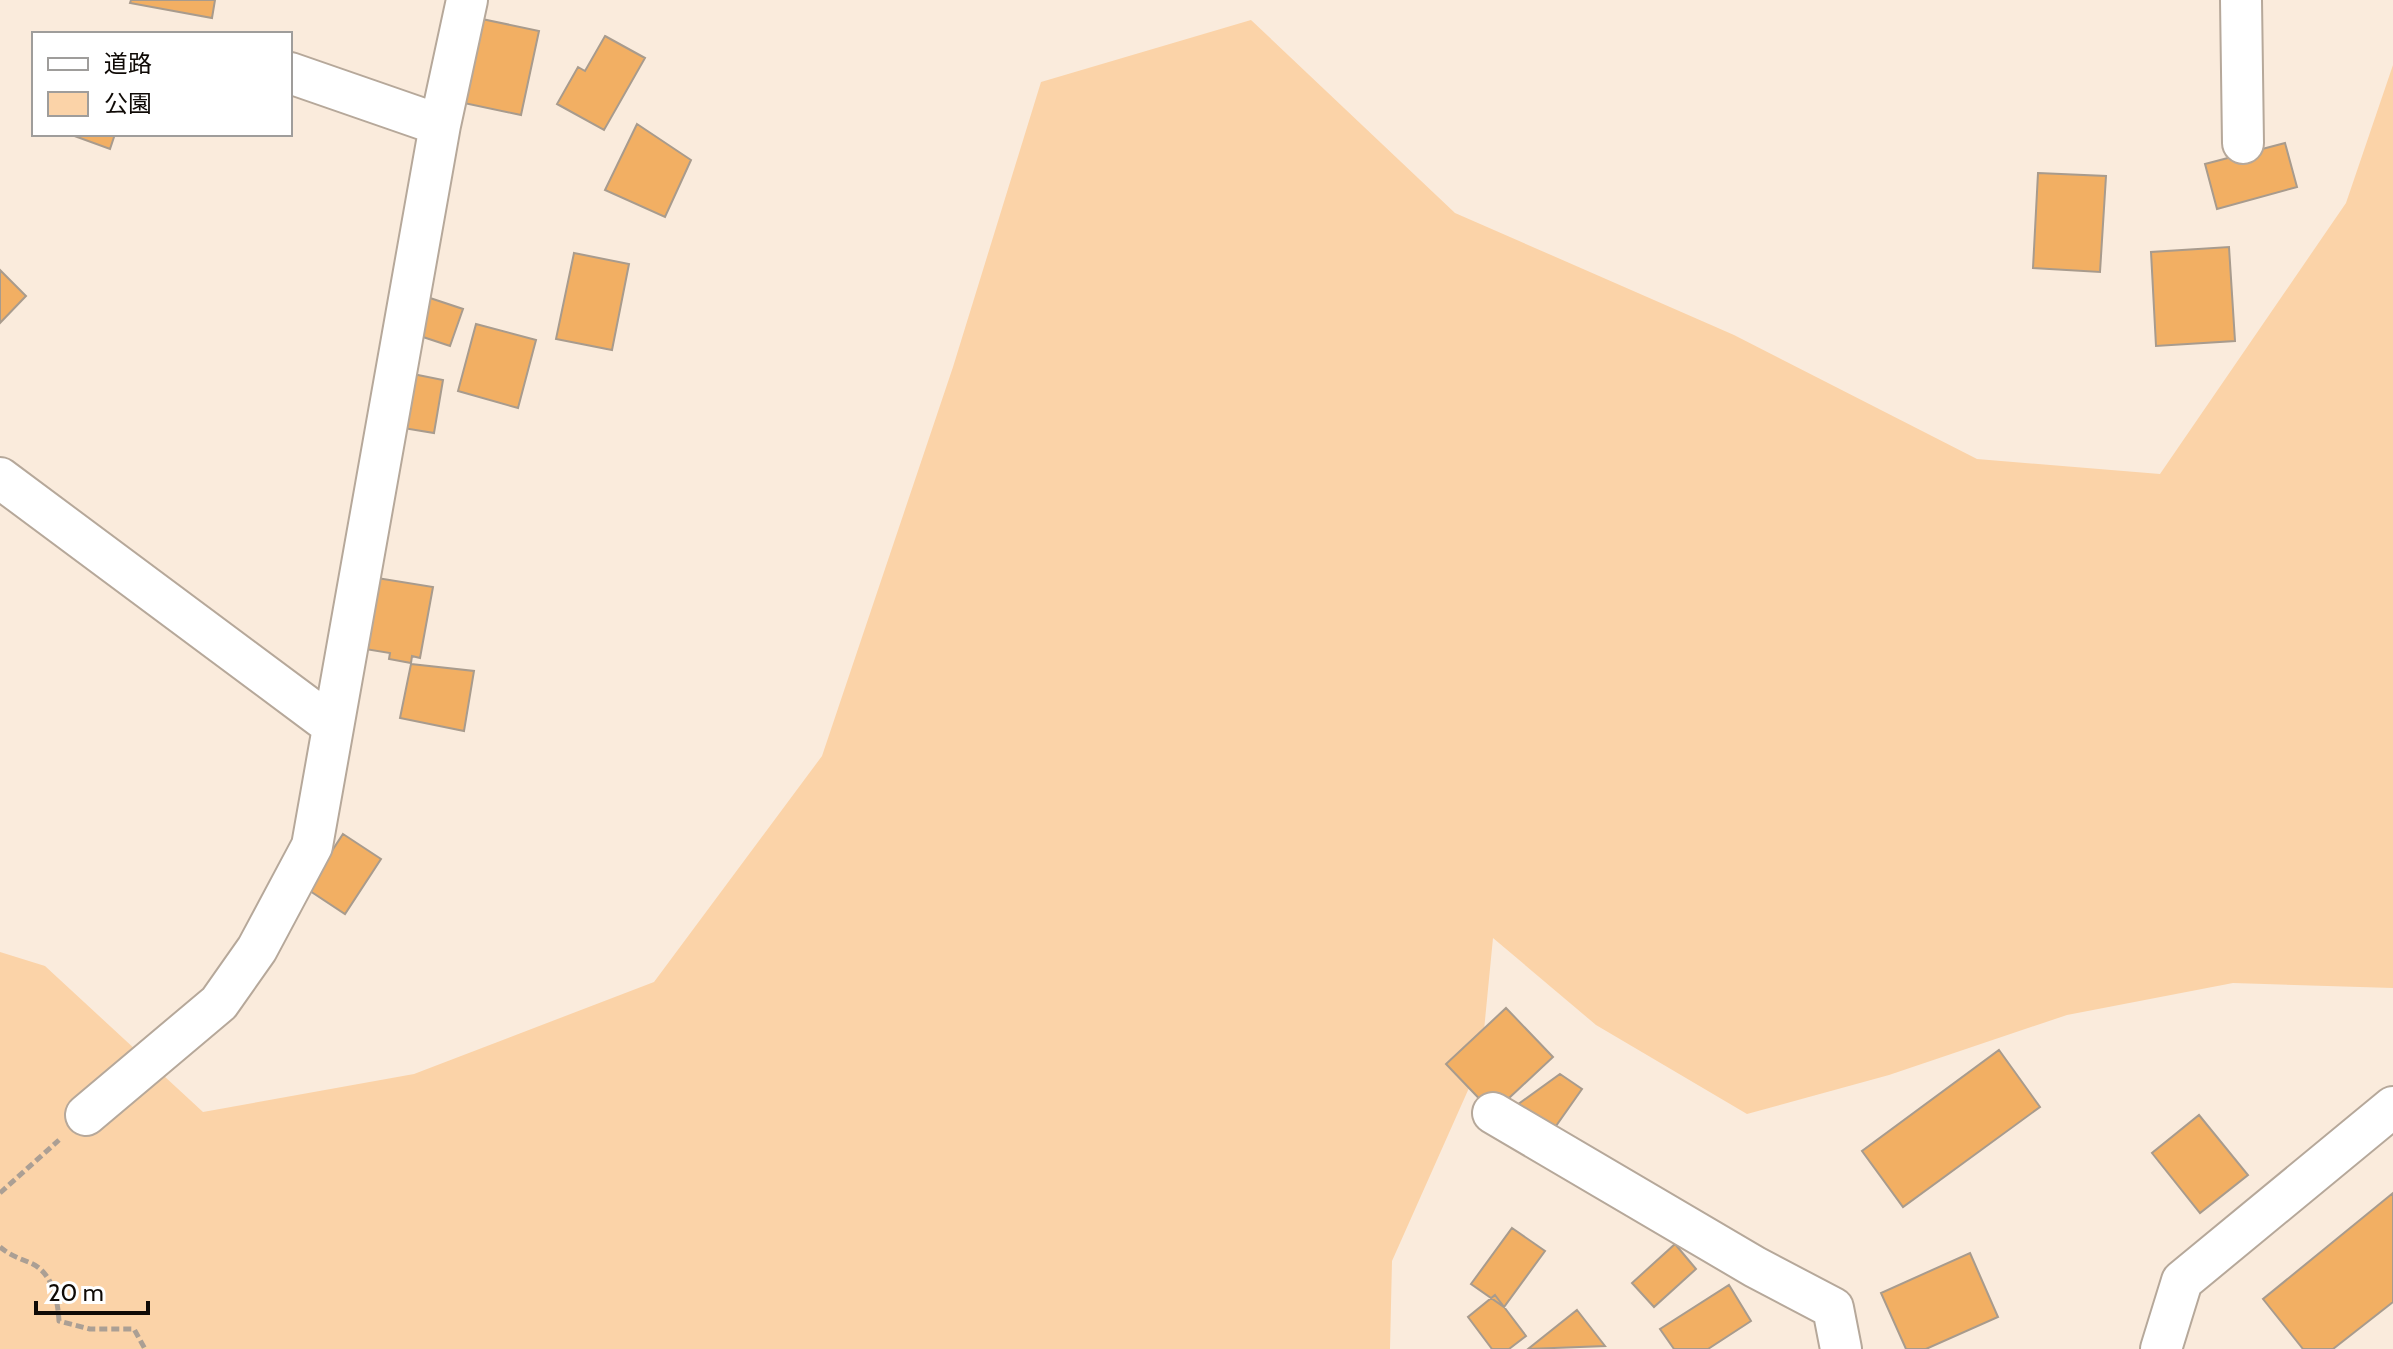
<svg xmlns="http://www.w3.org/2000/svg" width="2393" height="1349" font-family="Cabin,'Noto Sans JP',sans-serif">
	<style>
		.green { fill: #fbd3a8 }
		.building { fill: #f2af63; stroke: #a89b8d; stroke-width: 2 }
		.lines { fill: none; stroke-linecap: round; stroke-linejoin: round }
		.minor-casing { stroke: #b6a89a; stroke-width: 44 }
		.path { stroke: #ab9f94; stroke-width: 5; stroke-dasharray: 8 4; stroke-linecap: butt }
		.minor { stroke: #fff; stroke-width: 40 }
	</style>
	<rect width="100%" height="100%" fill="#faebdc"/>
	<!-- green -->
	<path class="green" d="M1251,20L1455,213L1734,335L1977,459L2160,474L2346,203L2393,65V988L2233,983L2067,1015L1889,1075L1747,1114L1596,1025L1493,938L1481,1061L1392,1261L1390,1349H0V952L45,966L203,1112L414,1074L654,982L822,756L953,367L1041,82Z"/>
	<!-- building -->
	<path class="building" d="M131,0H215L212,18L130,3Z
		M482,19L539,31L521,115L464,103Z
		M605,36L645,58L604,130L557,104L578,67L585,71Z
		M637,124L691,160L665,217L605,190Z
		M69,134H115L110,149Z
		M2285,143L2297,187L2217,209L2205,164Z
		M2038,173L2106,176L2100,272L2033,268Z
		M2229,247L2235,341L2156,346L2151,252Z
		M574,253L629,264L612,350L556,339Z
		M0,270L26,296L0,323Z
		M418,294L463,309L450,346L405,331Z
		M476,324L536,340L518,408L458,391Z
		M413,374L443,380L434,433L403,428Z
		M371,577L433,587L420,658L412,656L411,663L389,659L390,653L359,648Z
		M411,664L474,671L464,731L400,718Z
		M343,834L381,859L345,914L307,889Z
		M1506,1008L1553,1057L1493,1113L1446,1064Z
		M1999,1050L2040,1107L1903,1207L1862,1151Z
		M1560,1074L1582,1089L1544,1143L1517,1105Z
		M2199,1115L2248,1175L2200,1213L2152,1153Z
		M2393,1193V1302L2333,1349H2303L2263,1299Z
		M1512,1228L1545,1251L1504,1307L1471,1284Z
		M1675,1244L1696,1269L1654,1307L1632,1283Z
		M1970,1253L1998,1317L1926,1349H1906L1881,1293Z
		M1729,1285L1751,1321L1708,1349H1674L1660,1329Z
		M1495,1295L1526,1336L1509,1349H1492L1468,1317Z
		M1577,1310L1605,1346L1528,1349Z"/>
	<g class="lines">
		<!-- minor casing -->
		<g class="minor-casing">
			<path id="minor" d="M2241,0L2243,143
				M290,73L440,125
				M0,478L333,726
				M1493,1113L1755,1267L1833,1308L1841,1349
				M86,1115L219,1003L257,949L312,846L440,125L467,0
				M2161,1349L2182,1281L2393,1107"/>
		</g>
		<!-- path -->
		<path class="path" d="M0,1193L59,1140
			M0,1247C14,1259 31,1261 39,1268C54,1280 58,1303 59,1321L90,1329H134L145,1349"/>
		<!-- minor -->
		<use href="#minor" class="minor"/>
	</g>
	<!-- legend -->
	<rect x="32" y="32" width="260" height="104" fill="#ffffff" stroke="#9f9d9b" stroke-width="2"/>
	<rect x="48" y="58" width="40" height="12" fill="#ffffff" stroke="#9f9d9b" stroke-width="2"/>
	<text x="104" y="72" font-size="24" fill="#0f0a06">道路</text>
	<rect x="48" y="92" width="40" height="24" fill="#fbd3a8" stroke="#9f9d9b" stroke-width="2"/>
	<text x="104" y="112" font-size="24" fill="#0f0a06">公園</text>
	<!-- scale -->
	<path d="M36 1301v12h112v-12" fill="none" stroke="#0f0a06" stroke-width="4"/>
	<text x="48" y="1301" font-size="24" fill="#0f0a06" stroke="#ffffff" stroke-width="6" paint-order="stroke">20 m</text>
</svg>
